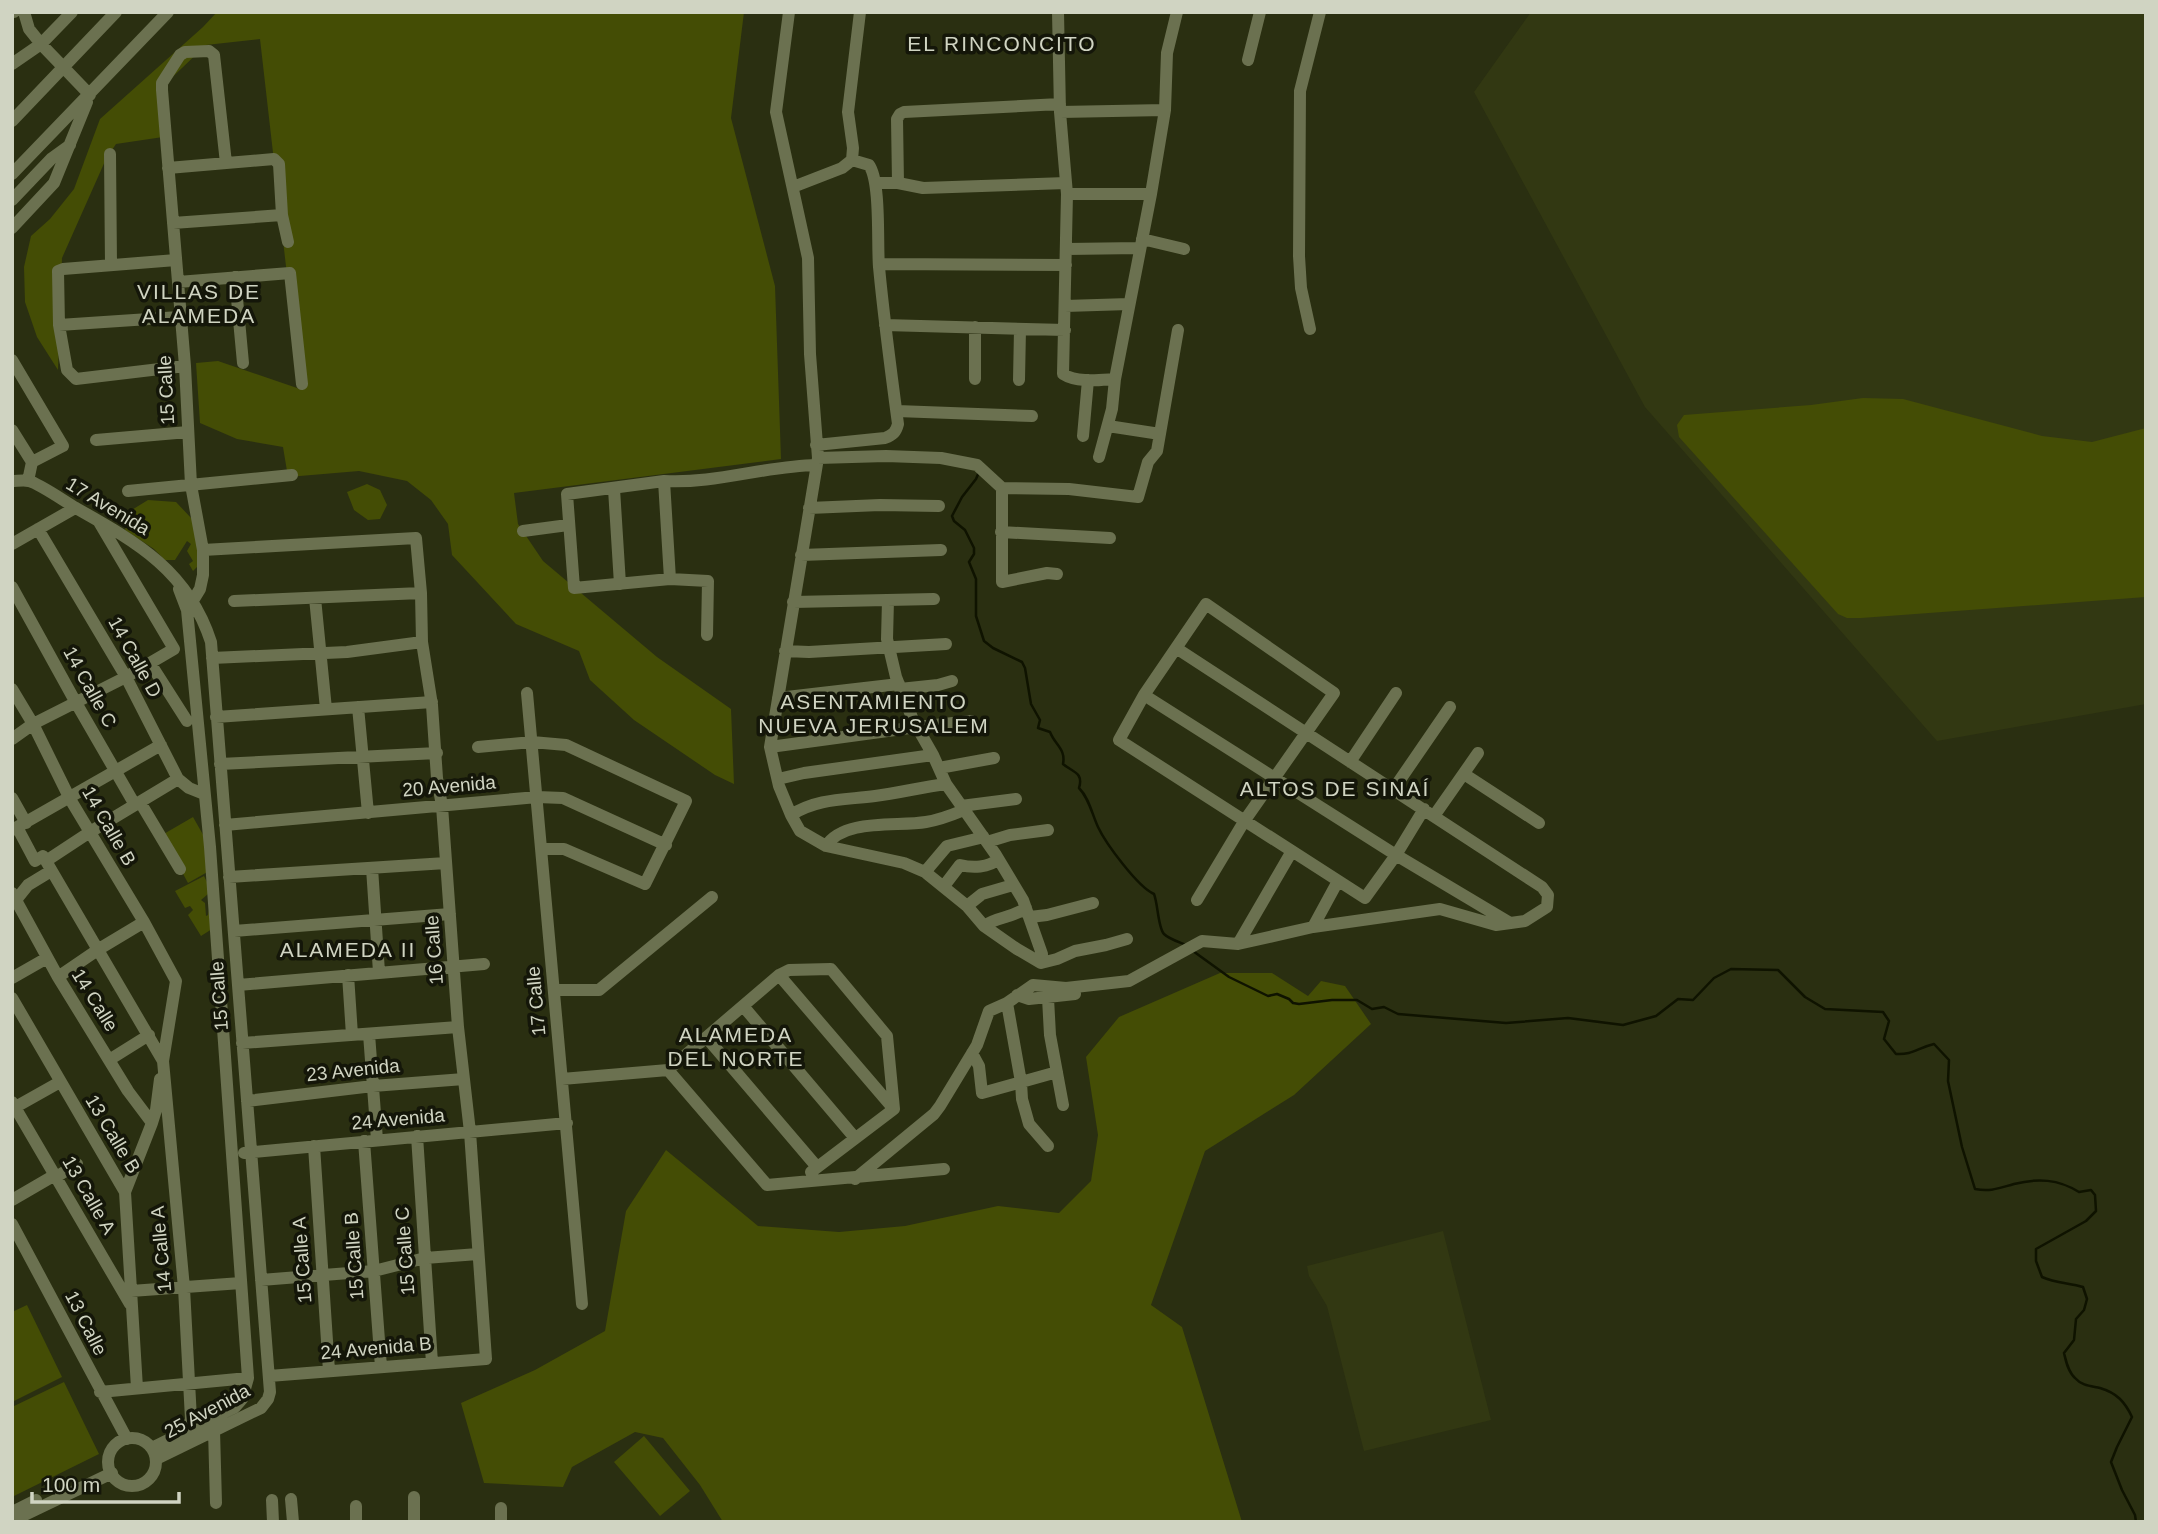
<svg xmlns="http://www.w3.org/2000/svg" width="2158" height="1534" font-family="Helvetica,sans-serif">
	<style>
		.built { fill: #323812 }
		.green { fill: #444d05 }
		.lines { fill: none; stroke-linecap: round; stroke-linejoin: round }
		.stream { stroke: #0f1300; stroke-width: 2.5 }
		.minor { stroke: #6b7150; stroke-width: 12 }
		.labels { text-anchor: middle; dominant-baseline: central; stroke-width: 7; stroke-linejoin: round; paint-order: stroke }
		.street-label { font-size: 19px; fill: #d0d4c2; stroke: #141609 }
		.neighbourhood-label { font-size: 21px; letter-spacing: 2px; fill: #d0d4c2; stroke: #141609 }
	</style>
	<rect width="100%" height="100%" fill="#2a2f11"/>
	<!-- built -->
	<path class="built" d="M1531,12H2146V704L1937,741L1645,407L1474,92Z
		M1443,1231L1491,1420L1364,1451L1327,1306L1309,1276L1307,1266Z"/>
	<!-- green -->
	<path class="green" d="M217,12H744L731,118L775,286L781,459L514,493L518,524L543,561L657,657L731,709L734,784L715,775L634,720L590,680L579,651L516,624L452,555L448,524L431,500L407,481L359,471L288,477L283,447L237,439L200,423L196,363L218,361L300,389L260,39L206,45L158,91L163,137L116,144L106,159L62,258L58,370L37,337L25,302L24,267L31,236L50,219L74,189L100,119L203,27Z
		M1863,398L1903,399L2042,436L2092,442L2146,428V597L1861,618H1847L1838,614L1679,437L1677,425L1684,415L1811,405Z
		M367,484L380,490L387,505L380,519L368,520L354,510L347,492Z
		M148,500L176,502L193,520L201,563L193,571L189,564L193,561L187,551L191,544L187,541L175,560H165L154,549L125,530L130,511Z
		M193,817L210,847L211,870L188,883L162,835Z
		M204,876L209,886L208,894L201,900L205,903L206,916L208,915L209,910L212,929L201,936L188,915L193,910L190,906L185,908L175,891Z
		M1220,973H1272L1308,996L1321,981L1345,986L1371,1024L1294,1095L1205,1151L1151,1305L1182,1327L1242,1522H723L700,1485L663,1438L635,1432L572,1467L563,1487L484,1483L461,1403L535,1370L605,1331L626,1211L666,1150L758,1226L839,1232L905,1226L998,1206L1059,1213L1091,1181L1098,1135L1086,1057L1119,1017Z
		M27,1305L62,1377L12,1402V1312Z
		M64,1382L99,1454L12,1497V1407Z
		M644,1436L690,1491L660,1516L614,1462Z"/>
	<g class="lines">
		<!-- stream -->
		<path class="stream" d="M979,472L976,479L962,497L952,516L954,521L965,530L974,548V554L969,562L976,579V616L984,641L993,648L1022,662L1025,668L1031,704L1040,720L1038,728L1050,732C1055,745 1066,749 1063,764C1072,772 1084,772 1079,788C1089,798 1092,814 1098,827C1106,844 1138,887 1154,894C1158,904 1158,928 1164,934C1169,939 1179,942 1186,945
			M1193,951L1229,977L1268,996L1277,994L1289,999L1293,1003L1299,1004L1332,1000H1357L1372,1009L1384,1007L1398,1014L1506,1023L1568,1018L1623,1025L1656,1016L1678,999L1693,1000L1714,978L1731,969L1778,970L1805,997L1825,1009L1883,1012L1889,1021L1884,1039L1896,1054C1913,1055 1917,1048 1934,1044L1949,1060L1948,1081L1962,1147L1975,1189C1991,1192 1999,1188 2014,1184C2038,1178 2058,1179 2079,1192L2091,1190L2095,1195L2096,1211L2086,1221L2036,1249V1261L2042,1277C2055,1283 2069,1283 2083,1287L2087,1299L2084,1310L2076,1319L2074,1340L2064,1353C2066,1361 2068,1372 2075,1378C2082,1386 2091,1386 2100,1388C2117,1393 2125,1402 2132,1417L2117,1447L2111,1462L2122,1490L2135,1515L2136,1522"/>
		<!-- minor -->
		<path class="minor" d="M12,12H14
			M24,12L29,29L41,44L90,95
			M789,12L776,112L808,258L810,354L818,458L770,747L779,786L791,815L800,831L826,846L904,863L925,872L967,906L984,926L1017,949L1041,963L1057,959L1075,951L1106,945L1127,939
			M1058,12L1060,112L1067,194L1063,374C1077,383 1099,380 1115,379
			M1248,60L1260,12
			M12,64L41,44L72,12
			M1060,112L1165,110
			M12,121L116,12
			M110,154L111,265
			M168,168L274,159L279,164L282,215L288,242
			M12,174L168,12
			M875,183H898L923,188L1066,183
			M898,183L897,119L900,114L904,112L1060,104
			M793,187L842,168L852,160L853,148L848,112L860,12
			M1067,194H1151
			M12,200L52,158L70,145
			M173,223L282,215
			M12,228L54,183L87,102
			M1142,239L1184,249
			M1067,249L1139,248
			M176,260L63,269L58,271L59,325L67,370L76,379L185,366
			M879,264L1066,265
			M235,277L243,363
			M178,282L290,273L302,384
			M1065,306L1129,304
			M59,325L179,317
			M885,325L1065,330
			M1310,329L1301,288L1299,256L1300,91L1320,12
			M12,360L63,446L32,462L28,481
			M975,379V327
			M1019,380L1020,329
			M897,411L1032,416
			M1108,426L1160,434
			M12,430L32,462
			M1083,436L1088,380
			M96,440L188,432
			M816,445L885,438C893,435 896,432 898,424C891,372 884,320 879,267C877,244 881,182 869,165L852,160
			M1099,457L1112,409L1115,379L1151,194L1165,110L1167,53L1177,12
			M818,458L886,456L941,458L977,465L1002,488V582L1047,573L1057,574
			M12,481C17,481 24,480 29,481C40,484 64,501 76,508C138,543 188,571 211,642L270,1392L268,1399L261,1408L156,1459
			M664,481L567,494L574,588L670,579L708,581L707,635
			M1002,488L1069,489L1138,497L1148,462L1157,451L1178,330
			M614,489L620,584
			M128,491L292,475
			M809,508L880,505L939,506
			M38,529L126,677L178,779L189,788L204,794
			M523,531L568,525
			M1001,532L1110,538
			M12,544L75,508
			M203,550L416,538L421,593L422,642L432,705L437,778L442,806L458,1027L470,1132L486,1359L269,1376
			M801,555L941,550
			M670,579L664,481C715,484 765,466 816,465
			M12,587L75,701L135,805
			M315,598L326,709
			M888,600L887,639L896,677L913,720L933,755L946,784L996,855L1023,900L1042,954L1041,963
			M234,601L421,593
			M793,602L934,599
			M189,607L200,589L203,575V550L191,485L185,366L162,90V83L180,55L185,52L209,51L214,55L226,163
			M785,651L809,652L946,644
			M212,658L347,652L422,642
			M150,663L187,721
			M12,689L33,724L70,799L144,922L176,981L163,1061L184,1288L191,1419L187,1432
			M900,689L938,685L952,681
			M527,693L582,1304
			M1144,695L1396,855L1510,923
			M778,698L899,684
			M358,707L368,813
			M216,717L432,702
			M12,739L33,724L126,677L174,649L99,522
			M478,747L532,742L566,745L686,801L645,884L564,849H542
			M770,747L917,727L971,721
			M1350,762L1396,693
			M220,764L437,753
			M939,768L994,758
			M1464,774L1539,823
			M778,779L804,773L933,755
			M1393,790L1450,707
			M12,798L26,823
			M140,802L180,869
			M961,806L1016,799
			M791,815C818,798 845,800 875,796C899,793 922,787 946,784
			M1434,816L1478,753
			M225,825L537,797L563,798L666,845
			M17,827L35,861L43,856L46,861L163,1061
			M12,830L161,745
			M987,842L1010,835L1048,830
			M826,846C844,818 897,827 926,822C939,820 952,815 964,810
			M46,861L90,832L178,779
			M372,868L379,972
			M925,872L947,846L980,838L983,836
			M229,877L446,863
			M944,886L960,865C972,868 989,868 998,859
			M12,893L58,977L128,1091L152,1123
			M16,900L28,885L51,871
			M1197,900L1245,820L1334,693L1206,604L1144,695L1119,740L1365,898L1396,855L1424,809
			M967,906L982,894L1013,885
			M1030,917L1047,915L1093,903
			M984,926C998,916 1010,919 1026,908
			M1313,927L1338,881
			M234,931L450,914
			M1238,944L1292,851
			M348,975L352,1035
			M779,975L893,1108
			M58,977L99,949L144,922
			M12,978L47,958
			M238,985L484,964
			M554,990H599L712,897
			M1017,995L1029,999L1075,994
			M12,998L125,1192L137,1388
			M1048,998L1050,1035L1063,1105
			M1007,1003L1021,1082L1022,1099L1029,1124L1048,1146
			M743,1006L855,1138
			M369,1034L377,1140
			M707,1038L817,1167
			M242,1043L458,1027
			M972,1053L979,1066L982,1093L1057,1072
			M109,1060L149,1035
			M668,1070L767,1185L944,1169
			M562,1079L668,1070L779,975L789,970L831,969L887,1036L894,1109
			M247,1101L373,1086L464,1079
			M12,1102L130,1304
			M12,1109L60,1082
			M417,1136L432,1363
			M364,1141L381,1367
			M314,1146L329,1371
			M244,1153L567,1123
			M811,1172L894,1109
			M56,1177L77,1164
			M855,1179L934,1114L940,1106L977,1045L989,1011L1007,1003L1033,985L1066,988L1129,981L1202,941L1238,944L1313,927L1440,909L1496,925L1525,921L1547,907L1548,895L1542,887L1176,648
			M125,1192L152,1123L156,1110L160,1079
			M12,1200L55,1175
			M12,1224L127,1439
			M261,1280L374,1271L425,1258L478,1254
			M131,1291L241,1283
			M100,1392L248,1378
			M214,1430L216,1503
			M108 1462a24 24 0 1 1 48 0a24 24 0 1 1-48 0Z
			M152,1448L235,1407L242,1399L248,1378L210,847L187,610L179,589
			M291,1499L293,1522
			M272,1500L273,1522
			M12,1512L36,1500
			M12,1521L112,1473
			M356,1522V1506
			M414,1522V1497
			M501,1522V1508"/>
	</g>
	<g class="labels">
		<!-- street labels -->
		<g class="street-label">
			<text transform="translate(166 390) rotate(-93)">15 Calle</text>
			<text transform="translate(108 506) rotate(31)">17 Avenida</text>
			<text transform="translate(135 657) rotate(61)">14 Calle D</text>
			<text transform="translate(90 687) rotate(61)">14 Calle C</text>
			<text transform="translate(449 786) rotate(-5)">20 Avenida</text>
			<text transform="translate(109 826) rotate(60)">14 Calle B</text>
			<text transform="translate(434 950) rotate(-94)">16 Calle</text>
			<text transform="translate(219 996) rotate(-94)">15 Calle</text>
			<text transform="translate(95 1000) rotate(58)">14 Calle</text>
			<text transform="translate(536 1001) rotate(-95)">17 Calle</text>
			<text transform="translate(353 1070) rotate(-6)">23 Avenida</text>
			<text transform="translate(398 1119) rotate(-5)">24 Avenida</text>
			<text transform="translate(113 1134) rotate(59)">13 Calle B</text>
			<text transform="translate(89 1195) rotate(60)">13 Calle A</text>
			<text transform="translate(161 1249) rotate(-95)">14 Calle A</text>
			<text transform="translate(405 1251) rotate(-94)">15 Calle C</text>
			<text transform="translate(354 1256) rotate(-94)">15 Calle B</text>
			<text transform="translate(302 1260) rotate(-94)">15 Calle A</text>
			<text transform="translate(86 1323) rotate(63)">13 Calle</text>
			<text transform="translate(376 1348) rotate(-5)">24 Avenida B</text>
			<text transform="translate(207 1411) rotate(-28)">25 Avenida</text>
		</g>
		<!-- neighbourhood labels -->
		<g class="neighbourhood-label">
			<text x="1002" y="43">EL RINCONCITO</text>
			<text x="199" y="291">VILLAS DE<tspan x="199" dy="24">ALAMEDA</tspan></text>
			<text x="874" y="701">ASENTAMIENTO<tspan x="874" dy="24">NUEVA JERUSALEM</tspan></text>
			<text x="1335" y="788">ALTOS DE SINAÍ</text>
			<text x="348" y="949">ALAMEDA II</text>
			<text x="736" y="1034">ALAMEDA<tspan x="736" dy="24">DEL NORTE</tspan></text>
		</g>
	</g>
	<!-- border -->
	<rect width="2158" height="1534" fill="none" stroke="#d0d4c2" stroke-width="28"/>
	<!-- scale -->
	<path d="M32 1492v10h147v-10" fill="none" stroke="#d0d4c2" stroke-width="3.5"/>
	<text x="42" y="1492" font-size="21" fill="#d0d4c2" stroke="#141609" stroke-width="5" paint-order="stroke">100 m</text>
</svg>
